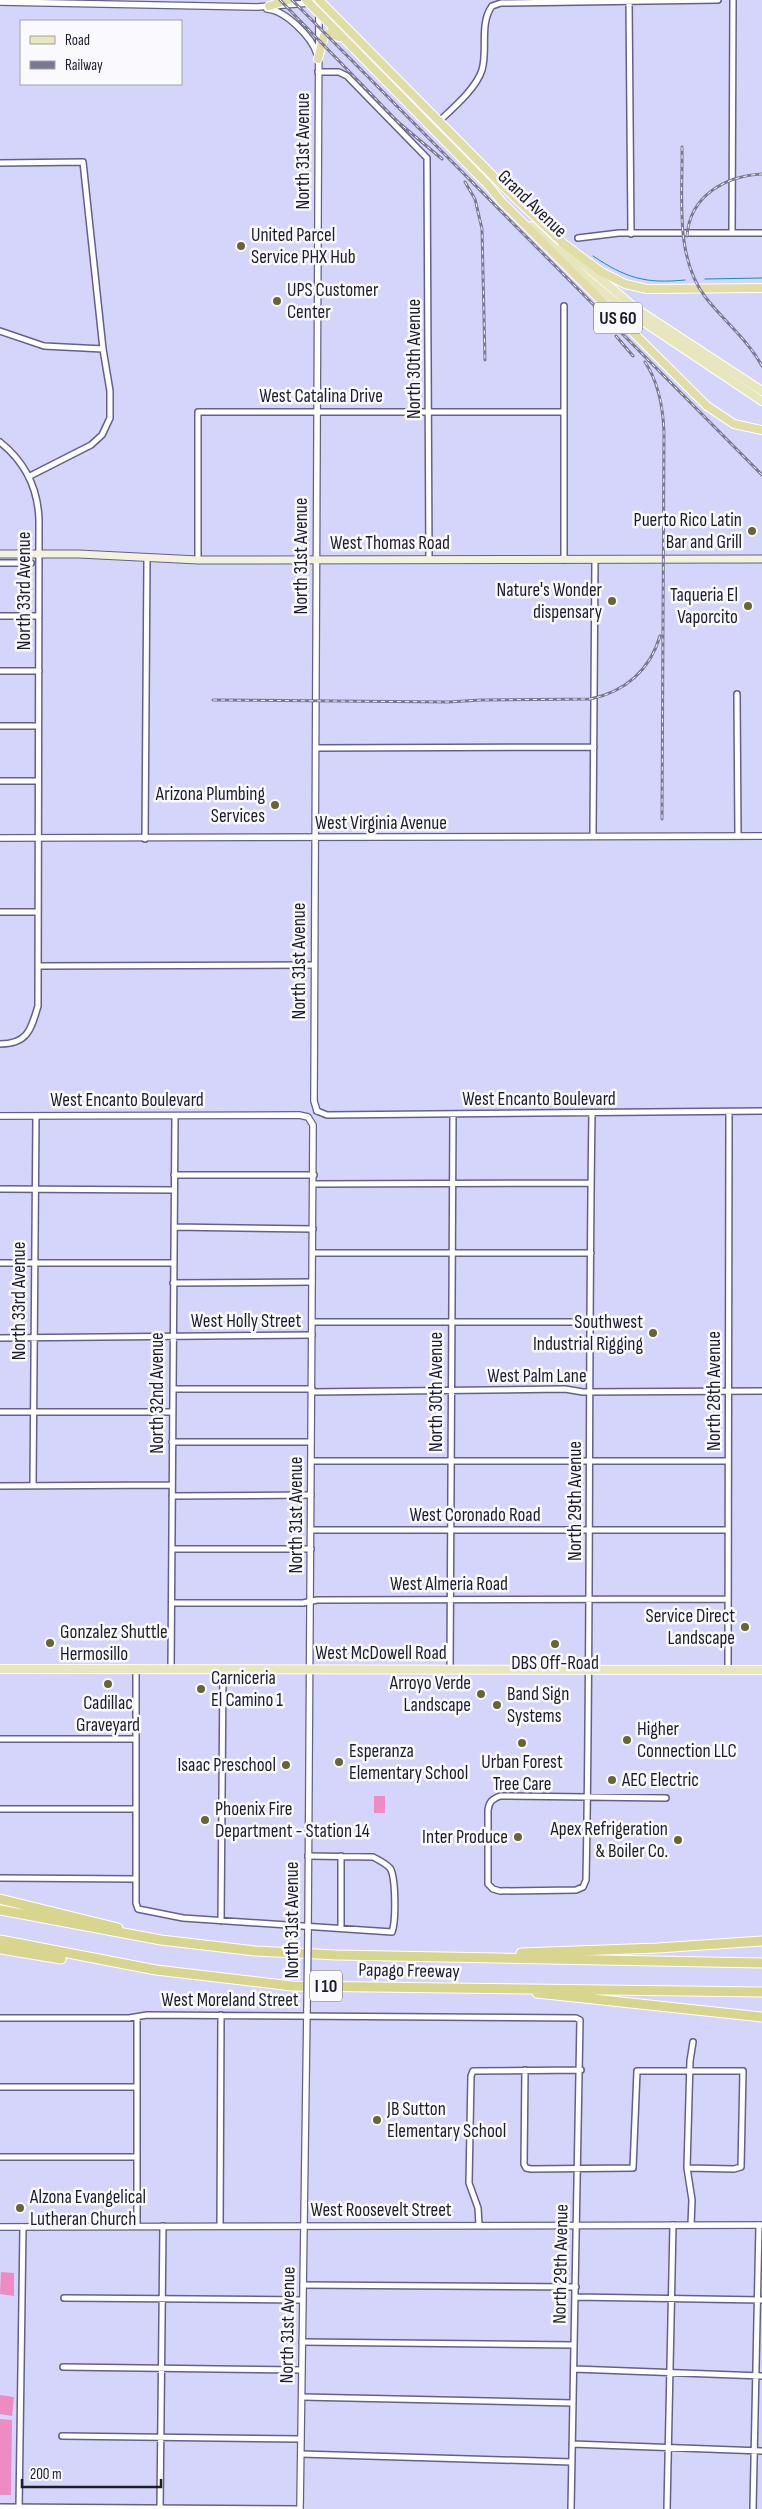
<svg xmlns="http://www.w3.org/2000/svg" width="762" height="2509" font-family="'Sofia Sans Condensed',sans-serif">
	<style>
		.green { fill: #ef8bc3 }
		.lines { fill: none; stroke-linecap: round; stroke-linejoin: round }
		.stream { stroke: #0992bb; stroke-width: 1 }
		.minor-casing { stroke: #63618b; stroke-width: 8 }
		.tertiary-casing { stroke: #63618b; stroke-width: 8 }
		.secondary-casing { stroke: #63618b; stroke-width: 9 }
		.primary-casing { stroke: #fff; stroke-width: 10 }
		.trunk-casing { stroke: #fff; stroke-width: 10 }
		.motorway-casing { stroke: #fff; stroke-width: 11 }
		.minor { stroke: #fff; stroke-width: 5 }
		.tertiary { stroke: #fff; stroke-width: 5.5 }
		.secondary { stroke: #f3f2dd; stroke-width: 7 }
		.primary { stroke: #e8e6bc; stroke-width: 8 }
		.trunk { stroke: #e0dea6; stroke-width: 8 }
		.motorway { stroke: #d8d58f; stroke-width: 9 }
		.rail-casing { stroke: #7a7995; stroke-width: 3 }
		.rail { stroke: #f9f9fe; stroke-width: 1; stroke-dasharray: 4; stroke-linecap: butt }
		.tertiary-bridge-casing { stroke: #63618b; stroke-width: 8; stroke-linecap: butt }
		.tertiary-bridge { stroke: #fff; stroke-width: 5.5 }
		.poi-dot { fill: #676531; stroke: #f9f9fe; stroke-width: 2 }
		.labels { text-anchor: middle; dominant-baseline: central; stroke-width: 5; stroke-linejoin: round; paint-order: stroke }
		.shield { fill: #f9f9fe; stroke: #5f5e6c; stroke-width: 1 }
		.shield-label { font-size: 18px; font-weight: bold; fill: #1d1c2d }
		.street-label { font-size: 19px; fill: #1d1c2d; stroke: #f9f9fe }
		.poi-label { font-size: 19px; fill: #1d1c2d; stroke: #f9f9fe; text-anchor: start }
	</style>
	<rect width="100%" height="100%" fill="#d5d4fb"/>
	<!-- green -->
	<path class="green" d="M374,1796H385V1813H374Z
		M1,2272L14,2273V2296L0,2294Z
		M0,2395L14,2397L12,2416L0,2414Z
		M0,2419L12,2420L11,2495H0Z"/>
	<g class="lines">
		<!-- stream -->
		<path class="stream" d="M593,256C626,278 645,284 685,280
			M705,279L762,278"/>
		<!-- minor casing -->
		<g class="minor-casing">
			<path id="minor" d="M629,0L631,234
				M318,72H339L347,76L427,158L429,560
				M432,128C447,113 476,90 482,70C488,50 479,24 492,6L501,3L718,0
				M0,163L83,162L103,349L110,391V418L102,435L91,445L30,476
				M732,233L733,0
				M578,238L619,233H762
				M564,306V560
				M0,331L44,346L103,349
				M0,442C25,462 38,488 39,520L38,1006C31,1029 28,1044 0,1044
				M198,560V412H564
				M0,563H31
				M0,616H39
				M0,671H39
				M737,694L738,836
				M0,726H38
				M316,748L594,747
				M0,781H38
				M593,836L595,560
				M145,839L147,559
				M0,912H38
				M38,966L314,965
				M317,1111L327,1115L762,1111
				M592,1113C588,1369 591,1625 586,1880L583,1887L576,1890L500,1891L493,1889L488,1884V1810C489,1802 492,1799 500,1796L666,1798
				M174,1175H314
				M314,1184L591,1183
				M0,1189L174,1190
				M174,1227L313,1229
				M313,1253H591
				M0,1263H174
				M173,1283L312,1282
				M312,1322H591
				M0,1338L312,1335
				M173,1389H312
				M312,1392L565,1389L583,1392L762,1391
				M0,1412H172
				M172,1442H311
				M311,1461H728
				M0,1486L172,1485
				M33,1486L36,1116
				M172,1496L311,1495
				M311,1530H728
				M172,1549H311
				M172,1603H303L317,1600L728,1599
				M136,1670V1903L138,1909L183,1918L392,1932C396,1922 396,1877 390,1868C385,1863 379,1860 373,1857L308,1856
				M171,1670L175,1116
				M450,1670L453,1114
				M728,1670L729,1112
				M0,1739H136
				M0,1809H136
				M341,1856V1927
				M0,1878L136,1879
				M221,1921L223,1670
				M137,2017V2226
				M0,2018H129L147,2015L576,2018L580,2020L571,2509
				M525,2070L524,2164L526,2168L531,2169L633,2168L637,2071H743L741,2167L734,2169L687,2168
				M0,2087H137
				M0,2157H137
				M479,2225L478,2208L469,2183L471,2076L473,2071L581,2070
				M691,2225L692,2200L687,2168L690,2061L693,2042
				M220,2226L221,2015
				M303,2285L576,2287
				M575,2297L762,2300
				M64,2298L303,2300
				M302,2342L574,2345
				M63,2367L302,2370
				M574,2369L762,2376
				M302,2397L573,2403
				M62,2436L301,2439
				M572,2444L762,2451
				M301,2454L572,2462
				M0,2507L297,2509
				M19,2509L23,2227
				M160,2509L163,2226
				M667,2509L673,2225
				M753,2509L759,2225"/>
		</g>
		<!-- tertiary casing -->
		<g class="tertiary-casing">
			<path id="tertiary" d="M0,2L257,7L310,3
				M267,9C285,10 312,37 317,54
				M0,838L762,836
				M317,1111L314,1101L319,0
				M0,1116L299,1115L308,1117L313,1125L308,1932
				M0,2227L762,2225
				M300,2509L307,2008"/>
		</g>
		<!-- secondary casing -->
		<g class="secondary-casing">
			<path id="secondary" d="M0,554H79L198,560L762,559"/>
		</g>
		<!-- primary casing -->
		<g class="primary-casing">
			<path id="primary" d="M531,226L585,277L620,306L762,401
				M562,246L635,308L762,391
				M0,1669L762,1670"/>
		</g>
		<!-- trunk casing -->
		<g class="trunk-casing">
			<path id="trunk" d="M306,0L488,185L502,202L707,406L734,424L762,430
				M319,0L513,196L563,243L600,271L625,284L647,289L762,288
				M269,6L289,0
				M318,59L324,36L329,33L339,37"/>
		</g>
		<!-- motorway casing -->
		<g class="motorway-casing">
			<path id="motorway" d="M0,1899L118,1928
				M0,1910L161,1940L255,1951L337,1955L762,1963
				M0,1940L156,1970L292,1986L762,1992
				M0,1949L61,1959
				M521,1953L658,1948L762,1941
				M537,1993L762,2017"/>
		</g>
		<!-- minor -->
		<use href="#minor" class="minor"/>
		<!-- tertiary -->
		<use href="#tertiary" class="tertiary"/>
		<!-- secondary -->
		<use href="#secondary" class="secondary"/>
		<!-- primary -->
		<use href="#primary" class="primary"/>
		<!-- trunk -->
		<use href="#trunk" class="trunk"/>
		<!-- motorway -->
		<use href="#motorway" class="motorway"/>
		<!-- rail casing -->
		<g class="rail-casing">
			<path id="rail" d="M280,0L398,122L442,159
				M292,0L762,475
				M682,147C683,196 674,257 706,298C724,321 748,340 762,366
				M465,182L475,199L482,229L485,360
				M687,236C690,195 726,176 762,174
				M616,336L633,356
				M645,362C659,383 663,407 664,432L662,819
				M213,700L448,702L481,700L590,699C625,692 650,670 660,636"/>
		</g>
		<!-- rail -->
		<use href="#rail" class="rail"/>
		<!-- tertiary-bridge casing -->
		<g class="tertiary-bridge-casing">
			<path id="tertiary-bridge" d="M307,2008L308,1932"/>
		</g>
		<!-- tertiary-bridge -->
		<use href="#tertiary-bridge" class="tertiary-bridge"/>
	</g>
	<!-- markers -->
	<g class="poi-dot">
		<circle cx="241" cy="246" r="5"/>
		<circle cx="277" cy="301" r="5"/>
		<circle cx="752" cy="531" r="5"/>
		<circle cx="612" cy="601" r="5"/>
		<circle cx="748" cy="606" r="5"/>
		<circle cx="275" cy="805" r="5"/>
		<circle cx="653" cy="1333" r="5"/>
		<circle cx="745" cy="1627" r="5"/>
		<circle cx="50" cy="1643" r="5"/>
		<circle cx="555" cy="1644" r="5"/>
		<circle cx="108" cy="1684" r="5"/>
		<circle cx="201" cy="1689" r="5"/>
		<circle cx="481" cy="1694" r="5"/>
		<circle cx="497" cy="1705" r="5"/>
		<circle cx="627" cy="1740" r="5"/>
		<circle cx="522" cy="1743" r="5"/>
		<circle cx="339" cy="1762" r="5"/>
		<circle cx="286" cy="1765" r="5"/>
		<circle cx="612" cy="1780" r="5"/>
		<circle cx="205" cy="1820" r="5"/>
		<circle cx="518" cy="1837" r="5"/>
		<circle cx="678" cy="1840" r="5"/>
		<circle cx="377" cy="2120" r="5"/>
		<circle cx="20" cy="2208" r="5"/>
	</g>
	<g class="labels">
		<!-- shield labels -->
		<g class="shield">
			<rect x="594" y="302.5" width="48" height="31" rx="4"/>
			<rect x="310" y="1970.5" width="32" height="31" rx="4"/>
		</g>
		<g class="shield-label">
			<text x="618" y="318">US 60</text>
			<text x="326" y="1986">I 10</text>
		</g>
		<!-- street labels -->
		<g class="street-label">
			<text transform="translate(303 151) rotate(-90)">North 31st Avenue</text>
			<text transform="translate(532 204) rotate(44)">Grand Avenue</text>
			<text transform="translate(414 359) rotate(-90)">North 30th Avenue</text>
			<text x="321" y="396">West Catalina Drive</text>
			<text x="390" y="543">West Thomas Road</text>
			<text transform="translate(301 556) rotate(-90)">North 31st Avenue</text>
			<text transform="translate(24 591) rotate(-90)">North 33rd Avenue</text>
			<text x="381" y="823">West Virginia Avenue</text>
			<text transform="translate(299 961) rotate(-90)">North 31st Avenue</text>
			<text x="539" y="1099">West Encanto Boulevard</text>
			<text x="127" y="1100">West Encanto Boulevard</text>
			<text transform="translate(19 1301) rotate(-90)">North 33rd Avenue</text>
			<text x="246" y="1321">West Holly Street</text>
			<text x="537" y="1376">West Palm Lane</text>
			<text transform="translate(714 1391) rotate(-90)">North 28th Avenue</text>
			<text transform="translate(436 1392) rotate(-90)">North 30th Avenue</text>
			<text transform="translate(157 1393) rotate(-90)">North 32nd Avenue</text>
			<text transform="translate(575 1501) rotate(-90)">North 29th Avenue</text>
			<text transform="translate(296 1515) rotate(-90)">North 31st Avenue</text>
			<text x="475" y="1515">West Coronado Road</text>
			<text x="449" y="1584">West Almeria Road</text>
			<text x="381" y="1653">West McDowell Road</text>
			<text transform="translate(292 1920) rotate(-90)">North 31st Avenue</text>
			<text transform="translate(409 1971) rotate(1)">Papago Freeway</text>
			<text x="230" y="2000">West Moreland Street</text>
			<text x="381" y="2210">West Roosevelt Street</text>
			<text transform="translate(561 2264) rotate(-89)">North 29th Avenue</text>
			<text transform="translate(288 2325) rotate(-89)">North 31st Avenue</text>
		</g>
		<!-- poi labels -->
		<g class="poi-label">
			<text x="251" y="235">United Parcel<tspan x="251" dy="22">Service PHX Hub</tspan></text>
			<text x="287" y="290">UPS Customer<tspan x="287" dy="22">Center</tspan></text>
			<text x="742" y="520" text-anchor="end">Puerto Rico Latin<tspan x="742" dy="22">Bar and Grill</tspan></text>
			<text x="602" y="590" text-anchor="end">Nature's Wonder<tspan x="602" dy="22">dispensary</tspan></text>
			<text x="738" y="595" text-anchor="end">Taqueria El<tspan x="738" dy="22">Vaporcito</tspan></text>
			<text x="265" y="794" text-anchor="end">Arizona Plumbing<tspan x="265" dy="22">Services</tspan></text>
			<text x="643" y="1322" text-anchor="end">Southwest<tspan x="643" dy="22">Industrial Rigging</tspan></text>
			<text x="735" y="1616" text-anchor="end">Service Direct<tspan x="735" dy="22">Landscape</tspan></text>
			<text x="60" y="1632">Gonzalez Shuttle<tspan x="60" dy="22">Hermosillo</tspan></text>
			<text x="555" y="1663" text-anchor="middle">DBS Off-Road</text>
			<text x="211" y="1678">Carniceria<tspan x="211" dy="22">El Camino 1</tspan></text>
			<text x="471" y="1683" text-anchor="end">Arroyo Verde<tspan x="471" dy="22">Landscape</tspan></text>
			<text x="507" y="1694">Band Sign<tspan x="507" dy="22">Systems</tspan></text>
			<text x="108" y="1703" text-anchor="middle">Cadillac<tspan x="108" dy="22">Graveyard</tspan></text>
			<text x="637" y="1729">Higher<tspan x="637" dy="22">Connection LLC</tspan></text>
			<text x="349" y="1751">Esperanza<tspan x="349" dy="22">Elementary School</tspan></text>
			<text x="522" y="1762" text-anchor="middle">Urban Forest<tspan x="522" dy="22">Tree Care</tspan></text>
			<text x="276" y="1765" text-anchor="end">Isaac Preschool</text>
			<text x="622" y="1780">AEC Electric</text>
			<text x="215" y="1809">Phoenix Fire<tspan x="215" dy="22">Department - Station 14</tspan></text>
			<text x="668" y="1829" text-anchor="end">Apex Refrigeration<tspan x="668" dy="22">&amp; Boiler Co.</tspan></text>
			<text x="508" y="1837" text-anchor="end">Inter Produce</text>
			<text x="387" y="2109">JB Sutton<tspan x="387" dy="22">Elementary School</tspan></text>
			<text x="30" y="2197">Alzona Evangelical<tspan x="30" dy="22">Lutheran Church</tspan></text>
		</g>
	</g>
	<!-- legend -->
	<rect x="20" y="20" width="162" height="65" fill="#f9f9fe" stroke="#a1a1aa"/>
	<rect x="30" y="36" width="25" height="8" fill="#e8e6bc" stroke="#a1a1aa"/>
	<text x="65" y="45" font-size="15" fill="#1d1c2d">Road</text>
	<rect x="30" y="61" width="25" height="8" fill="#7a7995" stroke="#a1a1aa"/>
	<text x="65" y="70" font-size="15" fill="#1d1c2d">Railway</text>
	<!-- scale -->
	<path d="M22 2479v8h139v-8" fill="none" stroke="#1d1c2d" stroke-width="2.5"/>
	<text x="30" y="2479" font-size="15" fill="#1d1c2d" stroke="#f9f9fe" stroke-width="4" paint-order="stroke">200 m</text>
</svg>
